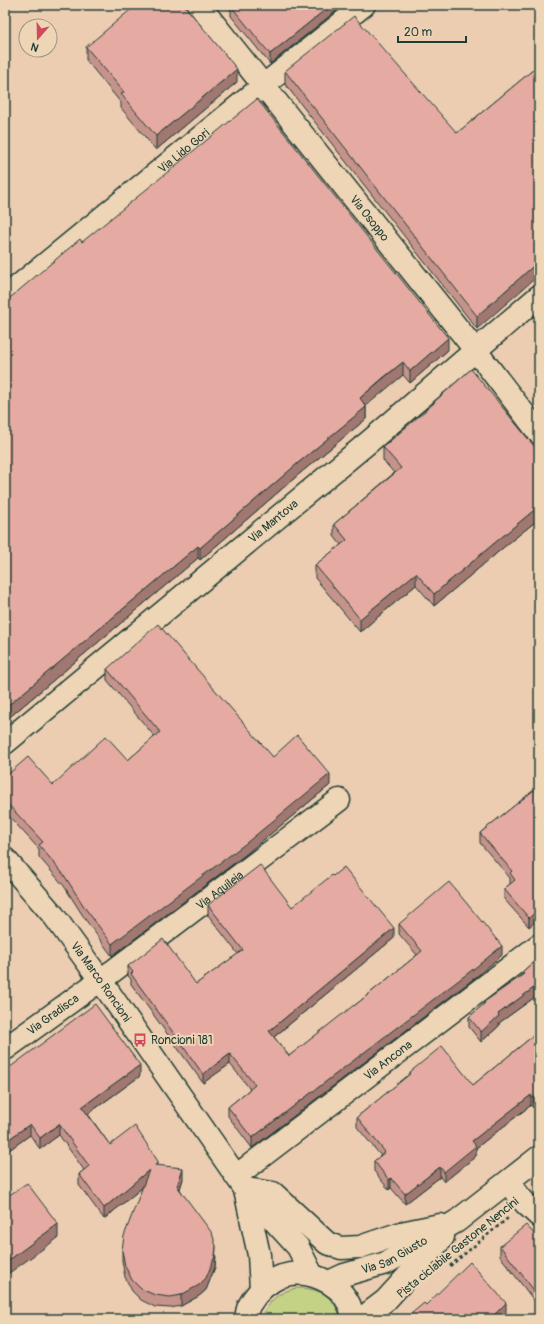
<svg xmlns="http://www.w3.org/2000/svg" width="544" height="1324" font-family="Pangolin,sans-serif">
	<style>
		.green { fill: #c4d286; stroke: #72885d }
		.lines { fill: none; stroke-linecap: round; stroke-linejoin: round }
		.minor-casing { stroke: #1f3d34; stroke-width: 25 }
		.path { stroke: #1f3d34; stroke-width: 2.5; stroke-dasharray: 3 3; stroke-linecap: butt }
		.minor { stroke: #eed5b6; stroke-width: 22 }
		.wall { fill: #c5938b; stroke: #1f3d34 }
		.shaded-wall { fill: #a07871; stroke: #1f3d34 }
		.building { fill: #e5aba2; stroke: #1f3d34 }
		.labels { text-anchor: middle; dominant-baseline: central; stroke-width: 4; stroke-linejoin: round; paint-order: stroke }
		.street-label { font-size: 12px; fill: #1f3d34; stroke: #eed5b6 }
		.poi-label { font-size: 12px; fill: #1f3d34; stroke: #eed5b6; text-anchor: start }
	</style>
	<rect width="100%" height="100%" fill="#eccdb2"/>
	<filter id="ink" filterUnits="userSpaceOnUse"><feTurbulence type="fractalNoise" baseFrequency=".025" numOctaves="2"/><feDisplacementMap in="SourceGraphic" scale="8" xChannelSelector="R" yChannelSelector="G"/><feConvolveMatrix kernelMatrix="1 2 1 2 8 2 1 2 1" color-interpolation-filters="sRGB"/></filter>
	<g filter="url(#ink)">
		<!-- green -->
		<path class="green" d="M296,1288C320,1288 334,1296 341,1319H262C269,1300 277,1293 296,1288Z"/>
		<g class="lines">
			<!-- minor casing -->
			<g class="minor-casing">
				<g id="minor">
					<path id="s1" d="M199,5L476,351L539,433"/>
					<path id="s2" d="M5,297L263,86L364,5"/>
					<path id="s3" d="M5,743L370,441L539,296"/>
					<path id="s4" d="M5,859L54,916L101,981L245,1189L298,1247L312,1275"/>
					<path id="s5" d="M5,1049L113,971L339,800"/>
					<path id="s6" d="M236,1176L539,945"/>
					<path d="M508,1183L526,1204L539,1216"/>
					<path d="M245,1189L273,1193L327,1243L341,1248L360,1247L401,1233L440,1225"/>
					<path d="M245,1190L259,1255L261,1289"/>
					<path id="s7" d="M329,1282L344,1275L386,1263L457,1221L539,1157"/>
					<path d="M246,1319C247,1314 247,1308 250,1304C257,1292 269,1281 282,1276C306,1268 338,1281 349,1304C351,1308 352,1314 353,1319"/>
					<path d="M361,1319L386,1300L443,1237"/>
				</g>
			</g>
			<!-- path -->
			<path class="path" d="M450,1266L508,1218"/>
			<!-- minor -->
			<use href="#minor" class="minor"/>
		</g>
		<!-- wall -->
		<path class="wall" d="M226,5H337V10L270,64L231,16V10Z
			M86,47L237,82L156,150L121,108V103L86,60Z
			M539,65L477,329L285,84V71L457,133Z
			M82,242L448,350L410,383L403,375L383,391L366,406V419L298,475L200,560L198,558L5,721V302Z
			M434,402L539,452V519L510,542L434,606L416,585L360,632L315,578V565L341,545L334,536V524L394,473L383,460V447L434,404Z
			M107,669L273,757L330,785L245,855L112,956L85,919L64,886L39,857V849L5,812V777L53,785L128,760L155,737L107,680Z
			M534,790L529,927L504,899V889L510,884V878L480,843V833Z
			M208,905L292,907L394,938L274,1037L289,1056L354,1006L417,955L399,934V924L502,955L476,977L252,1148L228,1116V1107L250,1089L230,1064L203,1083L131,984V979L128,976V966L196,984L238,954L208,915Z
			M539,957V1002L535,997L499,1023V1026L481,1042L469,1027V1017L484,1004V1002L522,975V972Z
			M539,1031V1104L533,1108L531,1105L476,1148V1156L444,1182L440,1177L405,1204L391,1188L389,1190L374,1171V1161L381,1156L357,1127V1117L410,1074V1072L473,1085Z
			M5,1071L140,1076L88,1114L110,1145L159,1166L183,1179L180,1189L216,1257L215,1267L206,1290L199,1296L181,1306L170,1308L155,1307L141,1300L132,1291L125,1277L122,1261V1250L143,1187L104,1219L79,1185V1174L84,1170L59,1135L40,1149L30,1135L5,1153Z
			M539,1239V1307L500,1256V1246Z"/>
		<!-- shaded-wall -->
		<path class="shaded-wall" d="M331,5H337V10L270,64V54Z
			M237,69V82L156,150V136Z
			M539,261V275L477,329V316Z
			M448,338V350L410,383V371Z
			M403,362V375L360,411V398Z
			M366,407V419L298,475L200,560V548L298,463Z
			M539,506V519L510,542L434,606V594L510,530Z
			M198,546V558L5,721V708Z
			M416,573V585L360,632V619Z
			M330,774V785L245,855L112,956V944Z
			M539,909V919L529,927V918Z
			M394,928V938L269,1041V1031Z
			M502,946V955L476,977L252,1148V1138Z
			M535,987V997L499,1023V1026L481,1042V1032L498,1014Z
			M230,1054V1064L203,1083V1074Z
			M140,1065V1076L82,1118V1107Z
			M539,1094V1104L533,1108V1098Z
			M531,1095V1105L476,1148V1156L444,1182V1172L472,1141Z
			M30,1124V1135L5,1153V1142Z
			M59,1124V1135L40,1149V1138Z
			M440,1167V1177L405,1204V1194Z
			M183,1168V1179L177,1197V1186Z
			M149,1170V1182L104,1219V1208Z
			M391,1178V1188L389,1190V1180Z
			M58,1224V1238L5,1276V1263Z
			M216,1246L215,1267L206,1290L199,1296L181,1306V1295Z
			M506,1303V1313L500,1319H490Z"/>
		<!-- building -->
		<path class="building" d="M136,5H184L237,69L156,136L121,94L124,92L86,47Z
			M231,5H331L270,54L231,6Z
			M354,16L457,133L539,65V261L477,316L285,71Z
			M257,99L448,338L410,371L403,362L383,378L360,398L366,407L298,463L200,548L198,546L5,708V302L80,239L82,242Z
			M471,369L539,452V506L510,530L434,594L416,573L360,619L315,565L347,540L334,524L401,468L383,447L434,403V402Z
			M158,624L273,757L297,735L330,774L245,844L112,944L85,908L64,875L39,845L43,842L5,801V777L28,757L53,785L106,736L128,760L160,732L107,669Z
			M534,790L539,796V909L529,918L504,889L515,880L510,873L512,871L480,833Z
			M260,865L292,907L332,875L333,876L344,867L394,928L269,1031L289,1056L354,1005V1006L422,951L399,924L449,882L502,946L476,967L252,1138L228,1107L255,1085L230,1054L203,1074L131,974L133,972L128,966L163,939L196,984L243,950L208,905Z
			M539,957V992L535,987L498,1014L499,1016L481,1032L469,1017L485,1003L484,1002L524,974L522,972Z
			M95,1004L140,1065L82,1107L110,1145L135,1126L159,1163L155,1165L183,1168L177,1186L212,1233L216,1246L215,1256L206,1278L199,1285L181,1295L170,1297L155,1295L141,1289L132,1280L125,1266L122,1250L124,1236L149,1170L104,1208L79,1174L89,1166L59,1124L40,1138L30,1124L5,1142V1071Z
			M539,1031V1094L533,1098L531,1095L472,1141L476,1146L444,1172L440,1167L405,1194L391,1178L389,1180L374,1161L385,1152L357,1117L411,1073L410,1072L442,1046L473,1085Z
			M27,1183L58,1224L5,1263V1198Z
			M526,1225L539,1239V1297L500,1246Z
			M470,1262L506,1303L490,1319H405L424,1303L426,1305Z"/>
	</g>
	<!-- icons -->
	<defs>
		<g id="bus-bare" transform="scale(1.08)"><path d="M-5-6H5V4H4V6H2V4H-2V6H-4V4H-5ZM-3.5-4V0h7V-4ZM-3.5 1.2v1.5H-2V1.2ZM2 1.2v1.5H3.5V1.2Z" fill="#d1495b" stroke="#eed5b6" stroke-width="2.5" paint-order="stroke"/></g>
	</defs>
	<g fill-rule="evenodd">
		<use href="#bus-bare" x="140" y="1040"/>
	</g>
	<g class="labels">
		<!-- street labels -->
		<g class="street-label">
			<text stroke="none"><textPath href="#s2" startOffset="231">Via Lido Gori</textPath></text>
			<text stroke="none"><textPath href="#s1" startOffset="273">Via Osoppo</textPath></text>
			<text stroke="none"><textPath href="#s3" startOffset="348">Via Mantova</textPath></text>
			<text stroke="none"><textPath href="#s5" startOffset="267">Via Aquileia</textPath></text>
			<text stroke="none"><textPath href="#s4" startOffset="156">Via Marco Roncioni</textPath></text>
			<text stroke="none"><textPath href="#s5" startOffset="59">Via Gradisca</textPath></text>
			<text stroke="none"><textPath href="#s6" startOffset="191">Via Ancona</textPath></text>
			<text transform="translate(458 1248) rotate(-39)">Pista ciclabile Gastone Nencini</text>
			<text stroke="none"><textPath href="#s7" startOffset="71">Via San Giusto</textPath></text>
		</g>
		<!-- poi labels -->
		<g class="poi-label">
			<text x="151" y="1040">Roncioni 181</text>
		</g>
	</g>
	<!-- margin -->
	<rect width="544" height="1324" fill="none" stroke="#eed5b6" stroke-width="20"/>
	<rect x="10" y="10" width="524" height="1304" fill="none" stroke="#1f3d34" stroke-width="1.5" filter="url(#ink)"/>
	<!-- north arrow -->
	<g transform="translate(38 38) rotate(200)"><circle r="19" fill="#eed5b6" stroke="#9b9882"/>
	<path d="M0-3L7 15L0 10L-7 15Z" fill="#d1495b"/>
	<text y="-6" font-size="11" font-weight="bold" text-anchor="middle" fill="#1f3d34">N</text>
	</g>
	<!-- scale -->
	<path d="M398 36v6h68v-6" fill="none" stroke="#1f3d34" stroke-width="2"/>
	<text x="404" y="36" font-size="12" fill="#1f3d34" stroke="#eed5b6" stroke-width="3" paint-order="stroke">20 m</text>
</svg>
